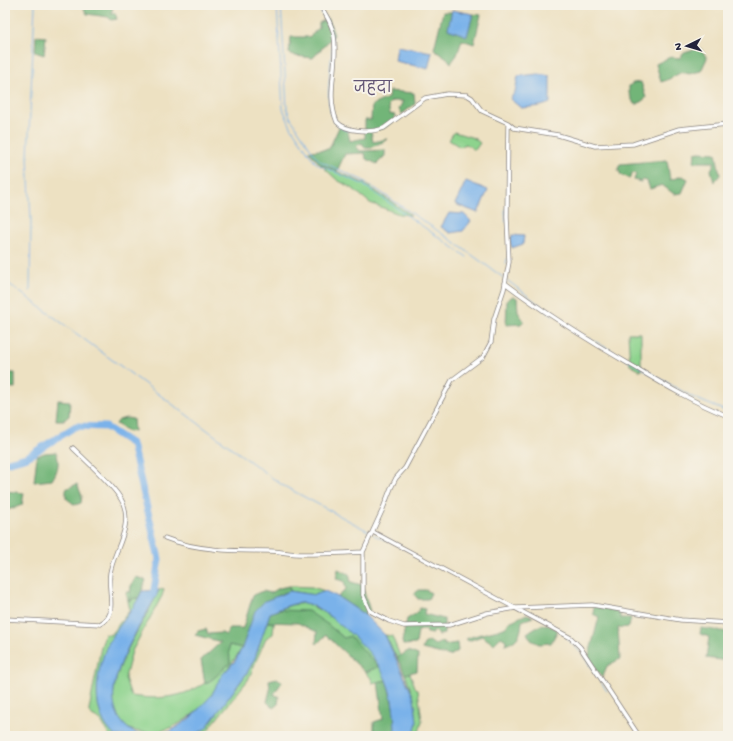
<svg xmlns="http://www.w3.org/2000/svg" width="733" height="741" font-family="'Gochi Hand','Playpen Sans Deva',sans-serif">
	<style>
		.green { fill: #8dd38d; stroke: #587a64 }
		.forest { fill: #72b578; stroke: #4a6c5a }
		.water { fill: #7ab2ea; stroke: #4e6a92 }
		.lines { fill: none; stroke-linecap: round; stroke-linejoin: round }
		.stream { stroke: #7ab2ea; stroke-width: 1 }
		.river { stroke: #7ab2ea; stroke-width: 7 }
		.minor-casing { stroke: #88827e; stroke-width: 5 }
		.minor { stroke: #fff; stroke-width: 3.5 }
		.labels { text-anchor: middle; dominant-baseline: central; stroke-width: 4; stroke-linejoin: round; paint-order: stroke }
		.quarter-label { font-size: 15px; fill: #625574; stroke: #f7f3e8 }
	</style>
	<rect width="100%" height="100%" fill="#f7f3e8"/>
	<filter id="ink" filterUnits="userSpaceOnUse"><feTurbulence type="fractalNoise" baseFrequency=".025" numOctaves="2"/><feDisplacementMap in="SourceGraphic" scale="8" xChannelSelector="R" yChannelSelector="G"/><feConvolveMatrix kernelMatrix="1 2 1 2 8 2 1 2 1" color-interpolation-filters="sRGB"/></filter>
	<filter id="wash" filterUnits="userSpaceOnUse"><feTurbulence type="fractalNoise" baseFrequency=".012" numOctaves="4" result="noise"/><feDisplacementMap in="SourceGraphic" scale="16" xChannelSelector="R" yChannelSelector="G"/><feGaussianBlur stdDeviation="0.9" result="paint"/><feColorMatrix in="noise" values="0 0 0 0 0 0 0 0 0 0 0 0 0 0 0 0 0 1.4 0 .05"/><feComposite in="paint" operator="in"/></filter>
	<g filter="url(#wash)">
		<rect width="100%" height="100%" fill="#ede1c2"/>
		<!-- green -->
		<path class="green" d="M454,132L474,138L480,143L475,150L466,144L460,147L449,140Z
			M320,164L363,183L411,215L399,214L370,203L352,188L337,180Z
			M628,333H641V371L630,365Z
			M289,586L312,587L325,591L315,595L290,591Z
			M164,589L162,596L132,651L125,678L131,696C174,702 198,693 230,663L229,645L242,648C236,658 229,666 223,675C218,682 216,690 211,696C192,720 159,741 129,729C119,723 112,709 113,698C116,658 143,626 159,590Z
			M126,592H130V601L135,598H139C130,615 114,630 107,647C96,676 90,713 115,736H110L101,721L92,716L89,710L101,647L105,634L110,635L130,610Z
			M305,603C339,617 371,647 387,680L372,683L371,678L365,672H370L344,638L327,624L279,610L291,605Z
			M266,622L274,623L273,634L266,638L248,680L207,731L200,736H194L206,728L247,673L255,658Z
			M385,635L392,636L400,656L397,658Z
			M410,673L415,687L418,690L422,721L418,736H414C419,712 414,697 405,674Z"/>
		<!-- forest -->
		<path class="forest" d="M86,5H114L111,13H115L117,19L111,20L108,17L87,14L84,9Z
			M443,12H452L448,29L467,35L473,14L481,15L474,44L462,40L457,55L451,63L447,58L434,49Z
			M328,18L334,35L313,58L295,56L289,53L291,37H309L319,28V23Z
			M36,36L46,37L44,55L35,52Z
			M700,48L707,58L701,71L689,74L682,72L667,80L661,82L656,64L670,57L680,58L684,53Z
			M641,82L646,98L638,104H634L629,93V86L633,83Z
			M389,91L414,93L415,104L402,114L399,109L403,101H392L388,105L390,114L395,115L394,120L384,128L371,131L373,142L387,139C382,144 377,143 372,148H365L362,143L356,146L360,151L385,150V156L377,164L366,159L365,153L345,154L337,171L320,164L309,151L329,149L340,125L347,128L350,141L365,138V120H371L372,105L388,98Z
			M699,152L716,153L720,175L714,182L711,170L715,162H694L695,153Z
			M667,160L670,180L682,176L688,179L682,193L674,194L662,185L650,189L647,181L643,180L641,182L634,180L636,174L632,173L630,178L621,175L618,169L620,164Z
			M513,296L517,298L518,312L524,321L521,324L506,325L507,300Z
			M5,373H15V388L5,387Z
			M58,400L70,401L69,416L64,420H56Z
			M126,418L133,419L134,431L129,432L116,424L119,420Z
			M56,452C60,462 58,471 52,480L34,482L37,456L45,453Z
			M77,484L82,496L81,503L75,505L66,498V489Z
			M5,491L24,493L22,505L5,511Z
			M338,569L349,574L351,582L362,585L370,611L365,615L338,597L346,589L344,581L336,579Z
			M136,577L146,580L139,598H135L129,601L131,586Z
			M289,586L290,591L278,595L248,635L242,648L229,645L230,663L213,679L205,684L201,660L221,642L195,635L198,631L206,629L208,634L222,633L226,635L230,628H243L253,595L263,591L271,593L279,588Z
			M419,590H426L431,593L428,599H418L414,594Z
			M594,606L620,611V618H631L629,627L618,628L620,659L607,666L602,678L588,659L599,617L593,614Z
			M420,608L425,609L424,614L444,619V634L439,635L435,631L432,634L427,633L426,629L418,631L416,644L403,645L402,641L407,619L417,613Z
			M279,610L308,611L327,624L344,638L350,636L379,667L365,672L326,635L317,644L316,643L317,632L298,623L266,622L270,613Z
			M527,614L533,617L522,621C521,635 518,641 505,645L506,640L501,637L494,644L482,636L468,641L466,639C479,633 493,633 506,627L509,622Z
			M547,624L558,630L551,643L539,644L531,640L527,633L536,627Z
			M701,628L728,632V661L706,658L709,637L700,634Z
			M429,641L435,645L444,641V645L457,643L458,651L450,656L422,649L424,644Z
			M408,651L418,655L417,671L405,674L397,658Z
			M277,678L282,682L274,694L279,697L278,704L273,708L267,702L270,690L269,680Z
			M387,680L395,715V736H374V722L383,719L378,682Z"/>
		<!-- water -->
		<path class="water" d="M452,10L473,14L467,36L448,29Z
			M397,46L432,52L428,69L395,61Z
			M539,74L550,76V103C541,107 530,107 521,108L510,99L515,92L518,76Z
			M466,181L488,190L478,213L455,204Z
			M449,213L464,214L471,221L463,231L450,233L441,227Z
			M512,235L524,236L523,244L512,248L510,242Z
			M159,590C144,623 94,687 122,722C129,731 137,735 148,736H115C90,714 95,674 107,646C116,627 133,612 142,591Z
			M290,591L315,595L325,591L338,597L365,615L385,635L414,698L417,721L414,736H395C395,682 380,657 339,624C330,617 317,605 305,603C293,602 280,609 270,613L255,658L247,673L206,728L194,736H156L171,731L190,718L211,696L222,675L235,661L242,648L255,611L265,601Z"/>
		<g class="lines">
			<!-- stream -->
			<path class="stream" d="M277,5L283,109L291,127L314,161L319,165L362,184L467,257
				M281,5L287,109L290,117L316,157L322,162L364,181L447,237L504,278
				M317,5C323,15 330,26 332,38C335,61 315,123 348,131
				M505,209L506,222
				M506,264L507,259
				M5,281L282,485L370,532
				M508,281L553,315
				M30,291L31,220L28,157L35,5
				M589,338L694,398L728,412
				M374,535L385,540
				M567,638L583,655L607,691"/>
			<!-- river -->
			<path class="river" d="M5,463L27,457L76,426L106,427L132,444L159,559L153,595L150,599"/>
		</g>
	</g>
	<g filter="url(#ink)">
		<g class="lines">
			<!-- minor casing -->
			<g class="minor-casing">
				<path id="minor" d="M320,5C326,15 332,24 334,36C339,65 325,93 337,122C346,132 371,133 384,128L425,98L447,94L467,95L472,98L482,111L508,123L514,128L558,135L595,146L633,144L679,129L728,124
					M508,123L507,217L509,262L504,289L494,319L491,342L483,357L452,380L405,468L396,478L391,488L382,511L363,552V595L370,611L389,621L404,626L449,625L487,613L516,608L592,605L681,620L728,623
					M505,283C547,315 591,342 636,368C666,386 695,403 728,416
					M373,532L571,638L580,647L639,736
					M165,538C197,551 234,551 268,551C279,551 290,554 302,554C322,554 343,553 363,552
					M5,619L100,624C105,621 108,619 110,613C113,601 108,586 110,573C114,550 133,527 123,503C117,488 86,461 73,448"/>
			</g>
			<!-- minor -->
			<use href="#minor" class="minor"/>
		</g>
	</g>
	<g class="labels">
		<!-- quarter labels -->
		<g class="quarter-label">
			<text x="373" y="89">जहदा</text>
		</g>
	</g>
	<!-- margin -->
	<rect width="733" height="741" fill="none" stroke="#f7f3e8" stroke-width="20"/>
	<!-- north arrow -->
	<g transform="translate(687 46) rotate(265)" stroke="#f7f3e8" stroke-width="3" paint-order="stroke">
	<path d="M0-3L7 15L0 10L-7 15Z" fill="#22223b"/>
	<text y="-6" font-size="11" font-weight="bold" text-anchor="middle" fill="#22223b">N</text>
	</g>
</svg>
